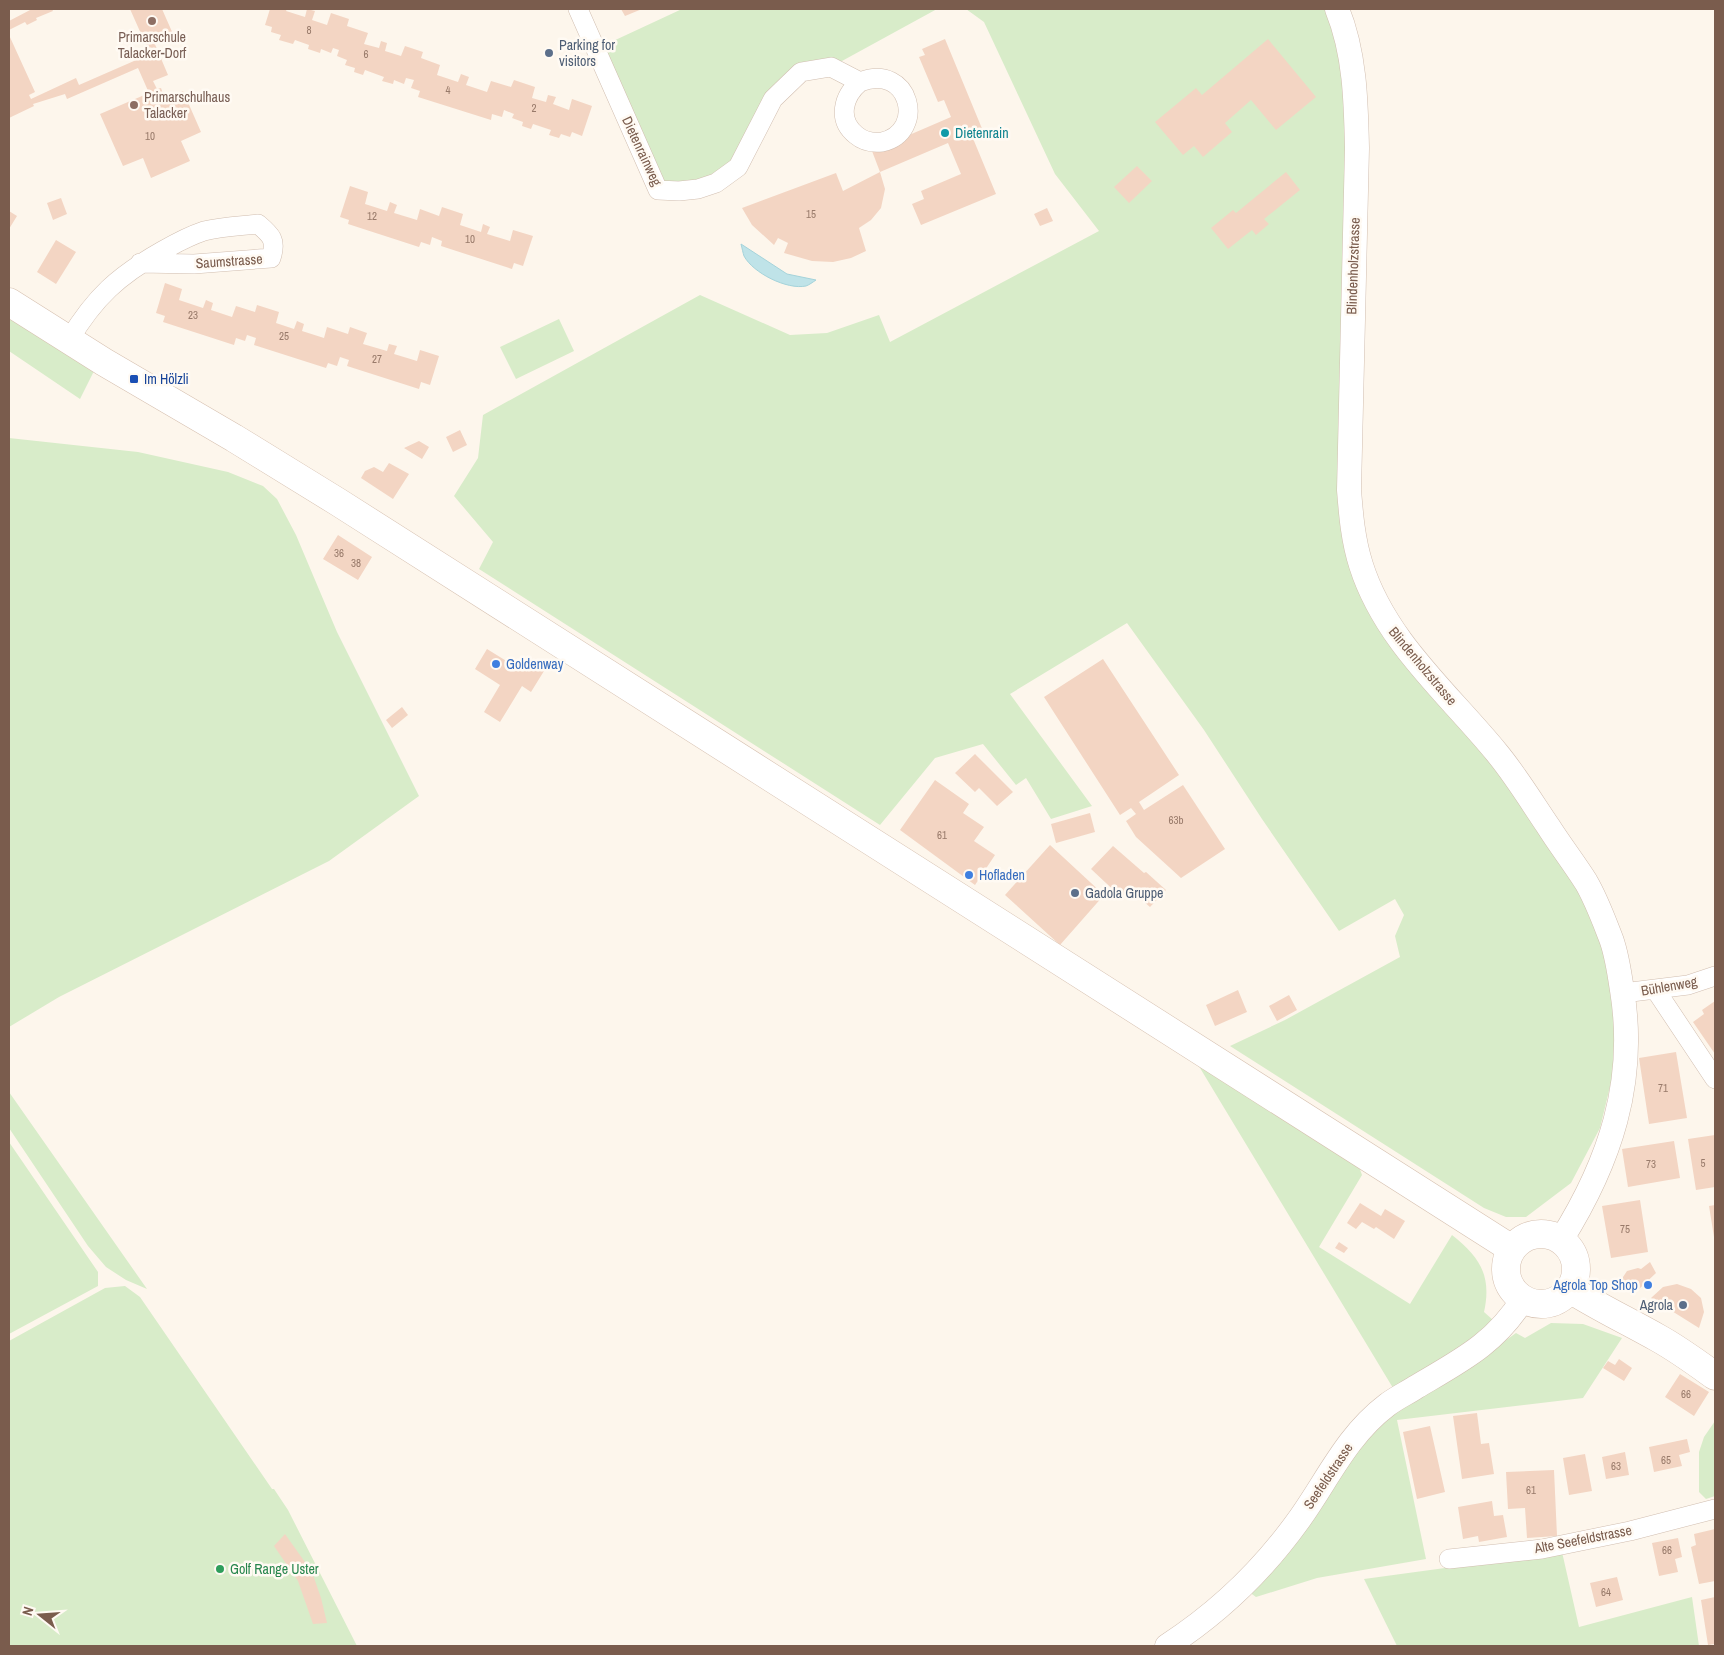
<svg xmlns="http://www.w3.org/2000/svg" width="1724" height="1655" font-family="'Archivo Narrow',sans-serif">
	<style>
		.green { fill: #d8ecc9 }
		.water { fill: #bfe3e8; stroke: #a5d3da }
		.building { fill: #f3d5c3 }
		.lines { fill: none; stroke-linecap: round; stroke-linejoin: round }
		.minor-casing { stroke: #d1beb0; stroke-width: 20 }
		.tertiary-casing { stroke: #d1beb0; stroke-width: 25 }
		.secondary-casing { stroke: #d6c0b0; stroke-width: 29 }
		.minor { stroke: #fff; stroke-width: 19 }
		.tertiary { stroke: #fff; stroke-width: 24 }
		.secondary { stroke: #fff; stroke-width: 28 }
		.education-dot { fill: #8d6e63; stroke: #fffaf3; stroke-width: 2 }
		.service-dot { fill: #5c6f8a; stroke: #fffaf3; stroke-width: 2 }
		.culture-dot { fill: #0f9aa8; stroke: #fffaf3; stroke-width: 2 }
		.transit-dot { fill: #1a4fb4; stroke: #fffaf3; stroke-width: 2 }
		.shop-dot { fill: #3f7fe0; stroke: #fffaf3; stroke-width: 2 }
		.leisure-dot { fill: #2e9e5b; stroke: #fffaf3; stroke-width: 2 }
		.labels { text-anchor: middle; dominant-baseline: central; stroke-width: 5; stroke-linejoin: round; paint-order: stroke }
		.number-label { font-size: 11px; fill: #987a6a }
		.education-label { font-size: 14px; fill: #785e54; stroke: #fffaf3 }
		.service-label { font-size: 14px; fill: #4e5e75; stroke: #fffaf3; text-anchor: start }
		.culture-label { font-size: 14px; fill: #0d838f; stroke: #fffaf3; text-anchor: start }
		.street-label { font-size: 14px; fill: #7a5c4d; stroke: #fffaf3 }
		.transit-label { font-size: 14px; fill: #164399; stroke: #fffaf3; text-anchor: start }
		.shop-label { font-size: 14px; fill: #366cbe; stroke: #fffaf3; text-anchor: start }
		.leisure-label { font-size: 14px; fill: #27864d; stroke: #fffaf3; text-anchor: start }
	</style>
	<rect width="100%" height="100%" fill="#fdf6ec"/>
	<!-- green -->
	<path class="green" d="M682,9H937L831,67L801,72L716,183L658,190L596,49Z
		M966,9H1337L1351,59L1349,490L1374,597L1521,786L1619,967L1614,1070L1600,1128L1571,1183L1526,1217H1506L1484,1208L1230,1046L1285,1020L1400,957L1395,936L1404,915L1395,899L1339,931L1262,819L1204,730L1127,623L1010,694L1092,806L1051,819L1026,778L1016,785L983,744L935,758L880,825L479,569L493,542L454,496L478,458L483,415L700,295L790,335L827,333L879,315L890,342L1099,231L1055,174L984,22Z
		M9,314L95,369L80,399L9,351Z
		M559,319L574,351L516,379L500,347Z
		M9,438L138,452L228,472L263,486L277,499L296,535L337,632L419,796L329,861L59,997L9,1027Z
		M1194,1058L1357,1161L1362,1175L1319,1247L1410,1304L1452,1235C1480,1257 1492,1276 1484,1312L1493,1320L1466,1344L1393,1388Z
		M9,1092L147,1289L126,1280L106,1267L88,1246L9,1128Z
		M9,1142L98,1272V1286L9,1334Z
		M125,1286L140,1297L272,1489H274L288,1510L357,1646H9V1341L105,1288Z
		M1551,1323L1583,1324L1622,1338L1583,1398L1397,1420L1426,1559L1317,1578L1256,1597L1249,1592L1368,1432L1411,1398L1477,1361L1516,1333L1525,1338Z
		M1715,1421V1496L1706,1499L1699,1492V1452L1704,1437Z
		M1562,1552L1579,1627L1692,1597L1699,1646H1397L1364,1579Z"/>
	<!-- water -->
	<path class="water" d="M741,244L787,274L816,280C813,282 809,285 806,286C787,290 753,273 744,256C743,253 742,248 741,244Z"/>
	<!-- building -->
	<path class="building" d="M32,9L33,10L52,9L53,11L36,18L37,20L27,25L25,22L9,30V21Z
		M130,9H162L173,34L154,42L168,75L153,81L157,89L161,88L165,99L183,91L201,132L181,141L190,161L151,178L143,158L123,166L100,114L149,93L138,68L67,99L65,94L33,104L34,106L9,118V35L35,92L29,95L31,99L76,78L79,85L150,54Z
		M270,9H287L286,11L305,17L307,9L315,11L312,20L327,25L331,13L349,19L347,26L368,33L364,44L379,48L381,41L387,43L385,51L401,56L405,46L423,52L421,58L440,65L437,75L458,82L461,74L469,77L466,85L487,92L491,81L511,87L514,80L535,87L532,98L546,102L548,95L556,97L553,104L569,110L572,99L592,106L582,136L572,132L570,137L561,134L559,138L549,135L551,130L533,124L531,129L522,126L523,122L512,118L514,114L504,110L502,117L492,114L491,120L418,97L420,91L411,88L414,80L406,78L404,84L394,80L393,84L382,81L384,77L365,70L363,75L354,72L355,68L345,65L347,60L337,56L339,50L333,48L331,53L321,49L320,53L308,49L309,45L295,40L293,44L279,40L281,35L271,32L272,27L265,25Z
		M621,9H642L625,16Z
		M945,39L983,131L972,136L996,194L921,225L912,204L924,199L921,191L961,174L948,143L880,172L872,151L951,117L944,100L938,102L919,57L925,55L922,49Z
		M1268,39L1316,97L1276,130L1251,100L1225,123L1232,132L1203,157L1194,146L1183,155L1155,122L1196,88L1202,95Z
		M1137,166L1152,181L1129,203L1114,187Z
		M880,172L885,189L881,208L871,220L859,228L866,251L851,258L833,262L812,261L784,253L788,243L778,238L774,245L752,225L742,208L836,173L843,191Z
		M1286,172L1300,190L1264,219L1269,224L1256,235L1252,230L1228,249L1211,228L1233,210L1236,213Z
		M350,186L368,192L365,204L387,211L390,202L397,205L394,213L417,220L420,209L439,216L442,207L463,214L460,225L481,232L483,224L490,227L487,234L510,241L513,230L533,236L523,266L514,263L512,269L441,246L442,241L432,237L430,245L421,242L419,247L348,224L349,220L340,217Z
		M61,198L67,214L53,220L47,203Z
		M1047,208L1053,221L1040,226L1034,214Z
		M9,211L17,216L9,229Z
		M56,240L76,252L56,284L37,272Z
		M165,283L182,289L179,300L203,308L206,300L213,303L211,310L232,317L236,306L255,312L257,305L279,312L276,323L294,329L297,321L304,324L302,331L324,338L327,327L348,334L350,327L367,333L363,344L387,351L389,344L397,346L394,354L417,361L420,350L439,356L430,385L421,382L419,389L347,366L349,360L340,357L337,366L328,363L326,368L254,345L256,338L247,335L245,341L236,338L234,345L163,322L165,316L156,313Z
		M460,430L467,445L453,452L446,437Z
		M419,441L429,447L422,459L404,448Z
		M389,463L409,474L393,499L361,478L365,471L374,467L383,472Z
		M338,535L372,557L358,580L323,559Z
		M487,649L516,667L522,657L544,671L531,692L522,686L500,722L484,712L500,685L475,669Z
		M1103,659L1179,775L1139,802L1144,810L1183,785L1225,849L1181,878L1136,837L1126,821L1136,814L1131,808L1120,815L1044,697Z
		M402,707L408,715L392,728L386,720Z
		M975,754L1013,792L997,806L979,788L975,792L955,773Z
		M935,780L969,804L963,813L984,827L974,841L995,855L975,885L900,830Z
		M1090,813L1095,832L1056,843L1051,824Z
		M1050,845L1104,895L1060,945L1005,895Z
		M1113,846L1144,873L1146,872L1166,890L1150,907L1130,890L1122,898L1091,869Z
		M1238,990L1247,1012L1215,1026L1206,1005Z
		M1289,995L1297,1010L1277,1021L1269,1006Z
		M1715,1001V1054L1693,1022L1704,1014L1702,1010Z
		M1676,1052L1687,1118L1649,1124L1639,1058Z
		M1715,1135V1187L1696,1190L1688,1139Z
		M1674,1141L1680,1178L1628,1187L1622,1149Z
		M1640,1200L1648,1252L1611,1258L1602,1206Z
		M1360,1203L1381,1216L1385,1209L1405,1221L1394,1239L1376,1227L1374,1229L1362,1222L1356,1229L1347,1223Z
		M1715,1205V1237H1714L1709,1206Z
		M1339,1242L1348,1248L1344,1253L1335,1248Z
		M1650,1262L1656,1273L1638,1290L1621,1280L1627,1271L1638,1268L1641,1269Z
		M1677,1284L1691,1289L1701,1298L1704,1312L1699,1328L1651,1298L1663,1287Z
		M1619,1359L1632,1368L1624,1381L1603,1368L1608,1361L1615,1365Z
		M1680,1374L1709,1392L1694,1416L1665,1397Z
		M1477,1413L1481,1444L1489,1443L1494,1474L1462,1479L1453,1416Z
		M1430,1426L1445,1492L1417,1499L1403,1432Z
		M1687,1439L1690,1452L1679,1455L1682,1466L1654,1472L1649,1447Z
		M1625,1452L1629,1475L1606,1479L1602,1457Z
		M1585,1454L1592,1491L1569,1495L1563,1458Z
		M1554,1470L1557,1536L1527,1538L1525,1508L1508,1509L1506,1472Z
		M1492,1501L1494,1516L1503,1515L1507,1537L1479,1542L1478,1536L1463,1539L1458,1507Z
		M1715,1529V1581L1699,1584L1691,1547L1696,1545L1694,1534Z
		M285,1534L312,1572L321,1598L327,1623L313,1624L298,1581L274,1546Z
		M1678,1538L1682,1557L1675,1559L1678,1572L1659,1576L1652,1543Z
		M1617,1577L1623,1600L1596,1607L1590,1583Z
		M1715,1597V1644L1708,1645L1701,1600Z"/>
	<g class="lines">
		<!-- minor casing -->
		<g class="minor-casing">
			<path id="minor" d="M578,9L658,190L679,191L698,189L716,183L738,167L773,99L801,72L831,67L860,82C910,62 927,132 882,142C873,143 863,141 856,135C837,120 843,96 860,82
				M69,340C95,297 118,276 162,251C176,243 189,236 204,231C221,227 240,226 258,224C271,235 277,240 271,258L194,264L140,263
				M1655,989L1715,1079
				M1623,993L1688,985L1715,976
				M1449,1559L1542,1549L1630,1531L1715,1509"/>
		</g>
		<!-- tertiary casing -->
		<g class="tertiary-casing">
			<path id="tertiary" d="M1337,9C1355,53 1356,101 1357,148L1349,490C1351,515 1353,540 1361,565C1385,641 1448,693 1497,753C1516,776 1531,801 1548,826C1560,845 1574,863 1586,882C1596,899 1603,918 1610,936C1617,953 1619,972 1622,990C1637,1082 1610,1162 1561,1240
				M1167,1646C1218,1613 1262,1571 1298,1521C1327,1481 1346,1436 1387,1405C1396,1398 1407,1393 1416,1387C1460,1361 1495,1344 1523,1299"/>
		</g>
		<!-- secondary casing -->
		<g class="secondary-casing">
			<path id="secondary" d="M9,302L104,362L234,438L338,502L1512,1249
				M1506 1269a35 35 0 1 1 70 0a35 35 0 1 1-70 0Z
				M1570,1289C1598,1307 1628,1321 1658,1338C1678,1349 1697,1363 1715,1376"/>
		</g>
		<!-- minor -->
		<use href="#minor" class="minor"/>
		<!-- tertiary -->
		<use href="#tertiary" class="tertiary"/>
		<!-- secondary -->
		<use href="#secondary" class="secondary"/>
	</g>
	<!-- markers -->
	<g class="education-dot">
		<circle cx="152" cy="21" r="5"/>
		<circle cx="134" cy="105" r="5"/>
	</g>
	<g class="service-dot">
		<circle cx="549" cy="53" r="5"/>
		<circle cx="1075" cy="893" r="5"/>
		<circle cx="1683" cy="1305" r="5"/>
	</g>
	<circle class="culture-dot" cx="945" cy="133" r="5"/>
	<rect class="transit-dot" x="129" y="374" width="10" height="10" rx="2.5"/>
	<g class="shop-dot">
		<circle cx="496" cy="664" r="5"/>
		<circle cx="969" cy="875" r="5"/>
		<circle cx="1648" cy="1285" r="5"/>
	</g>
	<circle class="leisure-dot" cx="220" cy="1569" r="5"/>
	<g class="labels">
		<!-- number labels -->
		<g class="number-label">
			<text x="309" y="30">8</text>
			<text x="366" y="54">6</text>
			<text x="448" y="90">4</text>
			<text x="534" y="108">2</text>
			<text x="150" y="136">10</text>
			<text x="811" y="214">15</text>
			<text x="372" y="216">12</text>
			<text x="470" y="239">10</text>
			<text x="193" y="315">23</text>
			<text x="284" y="336">25</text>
			<text x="377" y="359">27</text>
			<text x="339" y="553">36</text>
			<text x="356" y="563">38</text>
			<text x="1176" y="820">63b</text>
			<text x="942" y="835">61</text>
			<text x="1663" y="1088">71</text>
			<text x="1703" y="1163">5</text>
			<text x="1651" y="1164">73</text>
			<text x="1625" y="1229">75</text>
			<text x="1686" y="1394">66</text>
			<text x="1666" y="1460">65</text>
			<text x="1616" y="1466">63</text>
			<text x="1531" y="1490">61</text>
			<text x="1667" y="1550">66</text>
			<text x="1606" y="1592">64</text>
		</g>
		<!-- education labels -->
		<g class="education-label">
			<text x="152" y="37">Primarschule<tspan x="152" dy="16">Talacker-Dorf</tspan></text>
			<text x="144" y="97" text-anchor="start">Primarschulhaus<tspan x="144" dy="16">Talacker</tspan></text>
		</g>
		<!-- service labels -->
		<g class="service-label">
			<text x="559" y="45">Parking for<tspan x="559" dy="16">visitors</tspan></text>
			<text x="1085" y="893">Gadola Gruppe</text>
			<text x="1673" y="1305" text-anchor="end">Agrola</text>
		</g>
		<!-- culture labels -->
		<g class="culture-label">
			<text x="955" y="133">Dietenrain</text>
		</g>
		<!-- street labels -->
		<g class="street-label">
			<text transform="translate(642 151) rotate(65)">Dietenrainweg</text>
			<text transform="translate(229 261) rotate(-4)">Saumstrasse</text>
			<text transform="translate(1353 266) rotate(-88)">Blindenholzstrasse</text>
			<text transform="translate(1423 666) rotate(50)">Blindenholzstrasse</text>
			<text transform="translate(1669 986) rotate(-10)">Bühlenweg</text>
			<text transform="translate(1328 1476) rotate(-56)">Seefeldstrasse</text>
			<text transform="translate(1583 1539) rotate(-11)">Alte Seefeldstrasse</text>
		</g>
		<!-- transit labels -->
		<g class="transit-label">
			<text x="144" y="379">Im Hölzli</text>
		</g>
		<!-- shop labels -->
		<g class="shop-label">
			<text x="506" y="664">Goldenway</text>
			<text x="979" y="875">Hofladen</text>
			<text x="1638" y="1285" text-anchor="end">Agrola Top Shop</text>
		</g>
		<!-- leisure labels -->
		<g class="leisure-label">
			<text x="230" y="1569">Golf Range Uster</text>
		</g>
	</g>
	<!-- border -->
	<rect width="1724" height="1655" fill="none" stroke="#7a5c4d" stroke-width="20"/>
	<!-- north arrow -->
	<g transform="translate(40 1615) rotate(287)" stroke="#fffaf3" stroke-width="4" paint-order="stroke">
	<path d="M0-4L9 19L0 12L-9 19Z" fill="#7a5c4d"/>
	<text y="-8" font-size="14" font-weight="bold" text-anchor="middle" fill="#7a5c4d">N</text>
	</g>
</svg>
